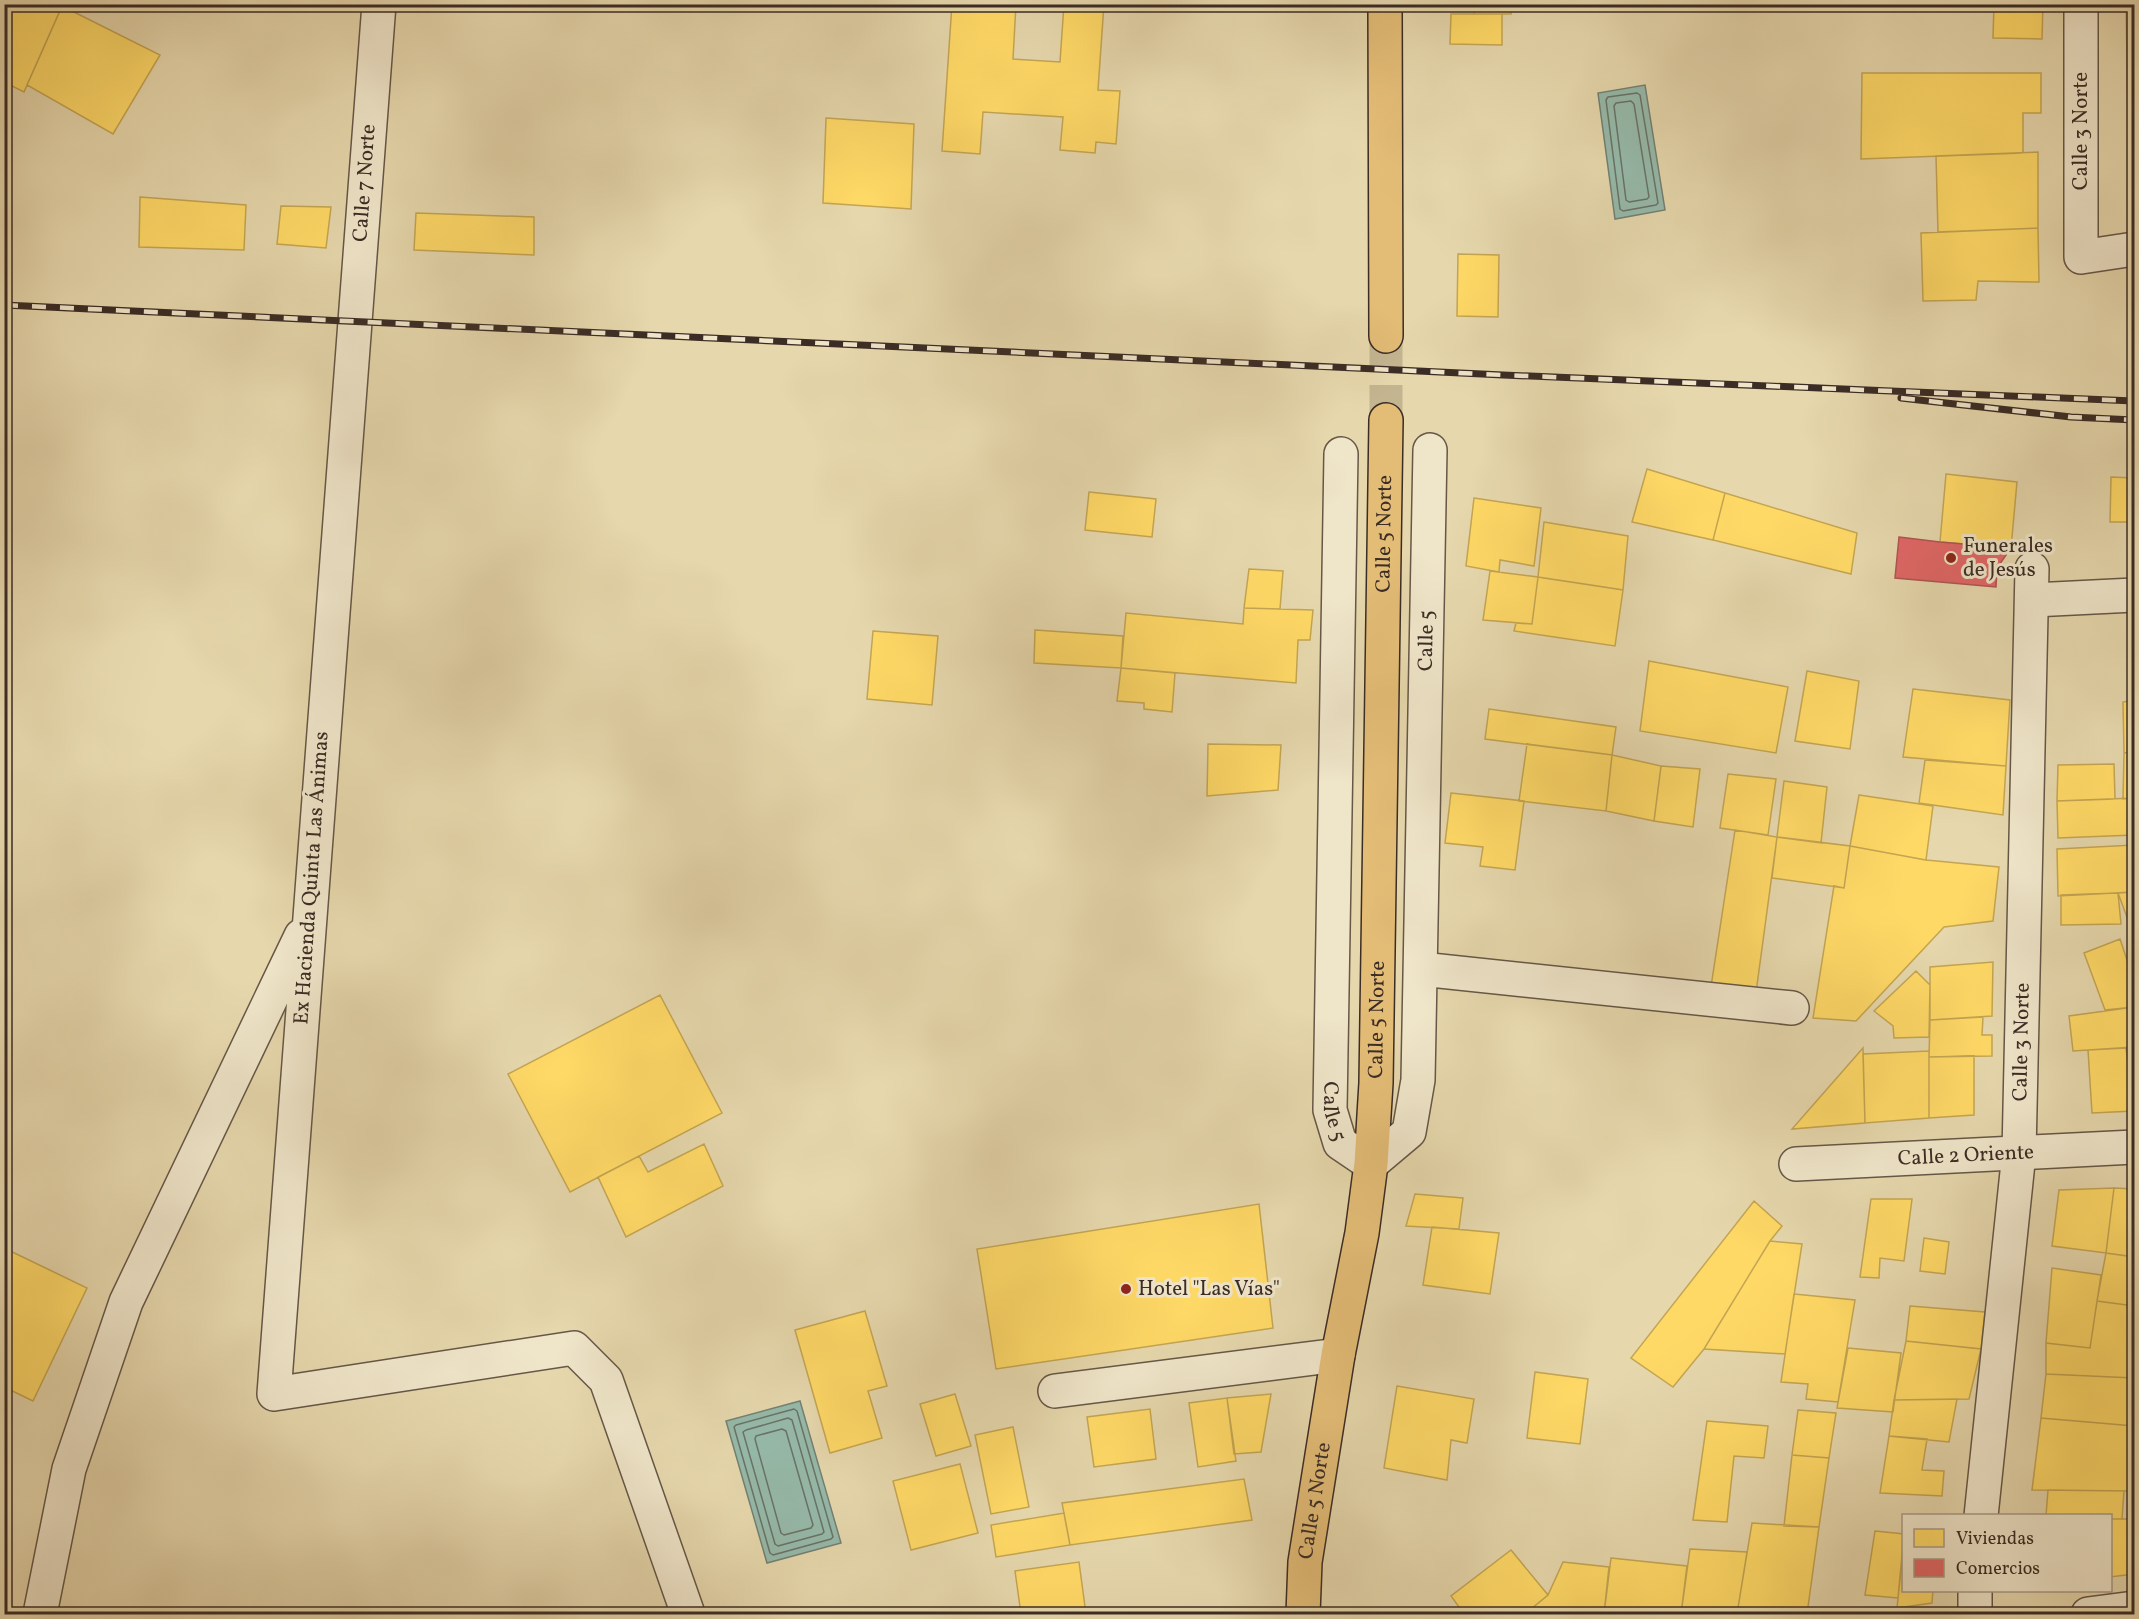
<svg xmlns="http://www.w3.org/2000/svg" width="2139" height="1619" font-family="Vollkorn,serif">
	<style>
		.water { fill: #96baaa; stroke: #728175; stroke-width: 1.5 }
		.homes { fill: #ffd966; stroke: #c4a552; stroke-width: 1.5 }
		.shops { fill: #e06666; stroke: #ae5552; stroke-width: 1.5 }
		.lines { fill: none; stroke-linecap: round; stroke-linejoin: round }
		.shore { stroke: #687368; stroke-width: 1.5 }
		.major-tunnel { stroke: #c4b591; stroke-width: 33; stroke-dasharray: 33 16; stroke-linecap: butt }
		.minor-casing { stroke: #665747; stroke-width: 36 }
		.major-casing { stroke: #3b2c25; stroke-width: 36 }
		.minor { stroke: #efe5c9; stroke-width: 33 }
		.major { stroke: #e3bc76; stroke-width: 33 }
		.rail-casing { stroke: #3b2c25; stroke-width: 7 }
		.rail { stroke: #efe5c9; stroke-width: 4.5; stroke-dasharray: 14; stroke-linecap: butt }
		.poi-dot { fill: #8f2418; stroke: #efe5c9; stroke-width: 2 }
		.labels { text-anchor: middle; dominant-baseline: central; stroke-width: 6; stroke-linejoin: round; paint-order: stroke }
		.street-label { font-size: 21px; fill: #3b2c25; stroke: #efe5c9 }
		.poi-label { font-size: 21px; fill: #3b2c25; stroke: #efe5c9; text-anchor: start }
	</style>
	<rect width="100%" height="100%" fill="#e6d7ac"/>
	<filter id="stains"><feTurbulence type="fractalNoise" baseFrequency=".00333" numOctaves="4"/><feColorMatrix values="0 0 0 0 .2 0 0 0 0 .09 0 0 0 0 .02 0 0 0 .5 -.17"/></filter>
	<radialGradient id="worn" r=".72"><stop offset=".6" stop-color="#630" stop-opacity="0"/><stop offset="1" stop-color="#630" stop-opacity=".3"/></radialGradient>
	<!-- water -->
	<path class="water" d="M1645,85L1665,210L1615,219L1598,93Z
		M800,1401L841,1543L767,1563L726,1421Z"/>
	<!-- homes -->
	<path class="homes" d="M4,4H63L24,92L4,82Z
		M952,4H1016L1013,59L1060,62L1064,4H1104L1098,90L1120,91L1116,144L1096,142L1095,153L1060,150L1063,117L983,112L980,154L942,151Z
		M1474,4H1511V14H1474Z
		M1994,4H2043L2042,39L1993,38Z
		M2126,4H2134V122L2128,121Z
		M62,6L160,55L113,134L27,85Z
		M1451,14H1502V45L1450,44Z
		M1862,73H2041V113H2023V153L1861,159Z
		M826,118L914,124L911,209L823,203Z
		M2038,152V228L1938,232L1936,156Z
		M2129,191H2134V220L2128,221Z
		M140,197L246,205L244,250L139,247Z
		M281,206L331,207L326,248L277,244Z
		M416,213L534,217V255L414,250Z
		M2038,228L2039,282L1978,281L1976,300L1923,301L1921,233Z
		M1458,254L1499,255L1498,317L1457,316Z
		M1647,469L1725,493L1713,540L1632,522Z
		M1946,474L2017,482L2011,548L1940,542Z
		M2111,477L2134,478V522H2110Z
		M1089,492L1156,499L1152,537L1085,530Z
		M1725,493L1857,533L1851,574L1713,540Z
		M1474,498L1541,508L1534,566L1500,560L1499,572L1466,566Z
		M1544,522L1628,536L1623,590L1538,577Z
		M1249,569L1283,571L1280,609L1244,608Z
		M1490,571L1538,577L1532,624L1483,620Z
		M1538,577L1623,590L1615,646L1514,631L1516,623L1532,624Z
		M1244,608L1313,610L1310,640H1298L1296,683L1121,668L1126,613L1243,624Z
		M1035,630L1123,636L1121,668L1034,663Z
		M873,631L938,636L932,705L867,699Z
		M1649,661L1788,687L1776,753L1640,731Z
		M1121,668L1175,673L1172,712L1144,709V703L1117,701Z
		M1807,671L1859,681L1850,749L1795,741Z
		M1913,689L2010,700L2006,766L1903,757Z
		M2134,700V752L2124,753L2123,702Z
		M1489,709L1616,727L1612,755L1485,739Z
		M1208,744L1281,745L1278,790L1207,796Z
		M1527,744L1612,755L1606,811L1519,801Z
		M2134,752V798L2123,799L2124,753Z
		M1612,755L1661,766L1654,821L1606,811Z
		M1925,760L2006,766L2003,815L1919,803Z
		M2114,764L2115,799L2057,801L2058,765Z
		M1661,766L1700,769L1693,827L1654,821Z
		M1728,774L1776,779L1768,835L1720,828Z
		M1784,781L1827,787L1821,843L1777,837Z
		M1451,793L1524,801L1515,870L1480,866L1483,847L1445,843Z
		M1859,795L1933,806L1926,860L1850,846Z
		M2134,798V835L2058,838L2057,801Z
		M1735,830L1777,837L1755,1000L1710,993Z
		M1777,837L1850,846L1844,888L1772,878Z
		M2134,845V892L2058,896L2057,849Z
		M1850,846L1926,860L1999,867L1993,921L1944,927L1856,1021L1813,1018L1834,886L1844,888Z
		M2134,892V936L2118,893Z
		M2118,893L2121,924L2061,925V895Z
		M2120,939L2134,981V1007L2105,1010L2084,953Z
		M1993,962L1992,1016L1930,1020V967Z
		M1916,971L1930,985L1929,1037L1894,1038L1893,1026L1874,1011Z
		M660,995L722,1113L570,1192L508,1074Z
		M2134,1007V1047L2073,1051L2069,1016Z
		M1983,1017L1982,1035H1992V1056L1929,1057L1930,1020Z
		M2134,1047V1106L2126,1048Z
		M1863,1048L1865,1123L1792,1129Z
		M2126,1048L2134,1111L2092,1113L2088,1050Z
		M1929,1051V1118L1865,1123L1863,1054Z
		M1974,1056V1115L1929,1118V1057Z
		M704,1144L723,1186L626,1237L598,1177L639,1156L648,1172Z
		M2114,1188L2134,1189V1257L2106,1253Z
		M2114,1188L2106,1253L2052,1246L2059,1190Z
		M1415,1194L1463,1198L1459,1229L1406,1226Z
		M1871,1199H1912L1904,1261L1880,1258L1879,1278L1860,1277Z
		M1754,1201L1782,1226L1770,1241L1704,1349L1673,1387L1631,1358Z
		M1259,1204L1273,1328L996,1369L977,1249Z
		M1432,1227L1499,1233L1490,1294L1423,1285Z
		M1924,1238L1949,1242L1945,1274L1920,1271Z
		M1770,1241L1802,1244L1785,1354L1704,1349Z
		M4,1248L87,1288L33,1401L4,1387Z
		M2106,1253L2134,1257V1306L2097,1301Z
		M2052,1268L2101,1275L2090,1348L2046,1343Z
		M1794,1294L1855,1300L1838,1402L1806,1399L1808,1384L1781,1382Z
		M2097,1301L2134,1306V1378L2046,1374V1343L2090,1348Z
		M1910,1306L1985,1312L1981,1349L1906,1341Z
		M865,1311L887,1386L868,1391L882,1438L830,1453L795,1330Z
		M1906,1341L1981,1349L1969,1399L1894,1400Z
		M1848,1348L1901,1353L1893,1412L1837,1408Z
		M1535,1372L1588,1379L1580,1444L1527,1438Z
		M2046,1374L2134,1378V1426L2041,1418Z
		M1397,1386L1474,1399L1467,1443L1451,1440L1447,1480L1384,1468Z
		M955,1394L971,1446L936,1456L920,1404Z
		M1271,1394L1261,1452L1234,1454L1227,1398Z
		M1227,1398L1236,1461L1198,1467L1189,1403Z
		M1957,1399L1949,1442L1889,1436L1894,1400Z
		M1150,1409L1156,1459L1094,1467L1087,1417Z
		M1798,1410L1836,1413L1829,1458L1792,1455Z
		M2041,1418L2134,1426V1491L2032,1490Z
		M1707,1421L1768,1426L1764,1458L1734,1456L1727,1522L1693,1520Z
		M1013,1427L1029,1507L991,1514L975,1435Z
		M1889,1436L1927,1439L1922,1470L1944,1471L1942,1496L1880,1493Z
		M1792,1455L1829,1458L1819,1527L1784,1526Z
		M960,1464L978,1533L911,1550L893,1481Z
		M1244,1479L1252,1520L1070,1545L1062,1503Z
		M2048,1490L2124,1491L2122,1519H2110V1516H2046Z
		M1064,1513L1070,1545L996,1557L991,1525Z
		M2110,1519H2134V1574L2110,1577Z
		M1752,1523L1819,1527L1807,1614H1737Z
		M1875,1531L1904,1534L1898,1598L1865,1595Z
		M1904,1542V1590H1933L1932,1603L1897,1608Z
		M1690,1549L1747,1552L1737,1614H1681Z
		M1511,1550L1548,1595L1525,1614H1464L1451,1596Z
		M1611,1558L1687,1566L1681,1614H1604Z
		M1079,1562L1086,1614H1021L1015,1571Z
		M1563,1562L1609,1567L1604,1614H1525L1548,1595Z"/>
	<!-- shops -->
	<path class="shops" d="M1899,537L1940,542L2011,548L1997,568L1996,587L1895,578Z"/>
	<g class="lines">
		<!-- shore -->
		<path class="shore" d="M1637,93L1640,95L1658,203L1656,205L1623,211L1620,209L1606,100L1608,97Z
			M1631,101L1634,104L1649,197L1647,199L1629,202L1626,200L1614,106L1616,103Z
			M794,1409L797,1411L833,1537L831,1539L773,1555L770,1553L734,1427L736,1425Z
			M788,1418L792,1420L824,1532L822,1534L778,1546L775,1544L743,1432L746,1430Z
			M782,1429L786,1431L813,1525L811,1528L784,1535L781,1533L755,1439L756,1436Z"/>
		<!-- major-tunnel -->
		<path class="major-tunnel" d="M1386,336V420"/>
		<!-- minor casing -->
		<g class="minor-casing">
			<g id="minor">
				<path d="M379,4L274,1394L574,1348L606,1380L688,1614"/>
				<path d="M2081,4V257L2134,249"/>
				<path id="s1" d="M1341,454L1330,1110L1340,1143L1371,1164L1409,1132L1418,1080L1430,450"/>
				<path d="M2033,600L2134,595"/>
				<path d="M1421,969L1792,1008"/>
				<path id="s2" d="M1796,1164L2134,1147"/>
				<path d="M1055,1391L1338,1355"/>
				<path id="s3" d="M1981,1516L2019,1153L2032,569"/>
				<path d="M1975,1590V1614"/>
				<path d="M40,1614L69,1469L126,1302L301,936"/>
				<path d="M2088,1614L2134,1608"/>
			</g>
		</g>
		<!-- major casing -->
		<g class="major-casing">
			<g id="major">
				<path d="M1385,4L1386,336"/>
				<path id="s4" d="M1303,1614L1305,1562L1338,1355L1362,1233L1371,1164L1376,1083L1386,420"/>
			</g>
		</g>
		<!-- minor -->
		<use href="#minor" class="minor"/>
		<!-- major -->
		<use href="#major" class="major"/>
		<!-- rail casing -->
		<g class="rail-casing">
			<path id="rail" d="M4,305L1503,375L2134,401
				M1901,398L2071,417L2134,420"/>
		</g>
		<!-- rail -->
		<use href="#rail" class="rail"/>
	</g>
	<!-- markers -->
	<g class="poi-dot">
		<circle cx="1951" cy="558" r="6"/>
		<circle cx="1126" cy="1289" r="6"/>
	</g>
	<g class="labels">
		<!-- street labels -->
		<g class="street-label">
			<text transform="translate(2081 131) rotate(-90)">Calle 3 Norte</text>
			<text transform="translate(365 183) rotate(-86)">Calle 7 Norte</text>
			<text stroke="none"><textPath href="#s4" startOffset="1086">Calle 5 Norte</textPath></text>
			<text stroke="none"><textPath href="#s1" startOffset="1270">Calle 5</textPath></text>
			<text transform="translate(312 878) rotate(-86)">Ex Hacienda Quinta Las Ánimas</text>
			<text stroke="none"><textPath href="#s4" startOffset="600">Calle 5 Norte</textPath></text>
			<text stroke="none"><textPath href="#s3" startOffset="476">Calle 3 Norte</textPath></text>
			<text stroke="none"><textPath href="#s1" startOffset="658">Calle 5</textPath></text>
			<text stroke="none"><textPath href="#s2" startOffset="170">Calle 2 Oriente</textPath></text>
			<text stroke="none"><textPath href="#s4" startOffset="114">Calle 5 Norte</textPath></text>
		</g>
		<!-- poi labels -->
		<g class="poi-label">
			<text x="1963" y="546">Funerales<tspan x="1963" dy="24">de Jesús</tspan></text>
			<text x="1138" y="1289">Hotel "Las Vías"</text>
		</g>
	</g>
	<!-- margin -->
	<rect width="2139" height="1619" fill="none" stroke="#e6d7ac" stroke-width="24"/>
	<rect x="6" y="6" width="2127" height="1607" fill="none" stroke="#3b2c25" stroke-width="3"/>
	<rect x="12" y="12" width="2115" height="1595" fill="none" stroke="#3b2c25" stroke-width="1.5"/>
	<!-- legend -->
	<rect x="1902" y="1514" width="210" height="78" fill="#efe5c9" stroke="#a79b87" stroke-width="1.5"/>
	<rect x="1914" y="1529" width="30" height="18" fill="#ffd966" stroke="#a79b87" stroke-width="1.5"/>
	<text x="1956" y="1544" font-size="18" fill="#3b2c25">Viviendas</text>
	<rect x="1914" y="1559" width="30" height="18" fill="#e06666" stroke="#a79b87" stroke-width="1.5"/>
	<text x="1956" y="1574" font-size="18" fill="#3b2c25">Comercios</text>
	<rect width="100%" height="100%" filter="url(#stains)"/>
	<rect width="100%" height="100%" fill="url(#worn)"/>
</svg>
